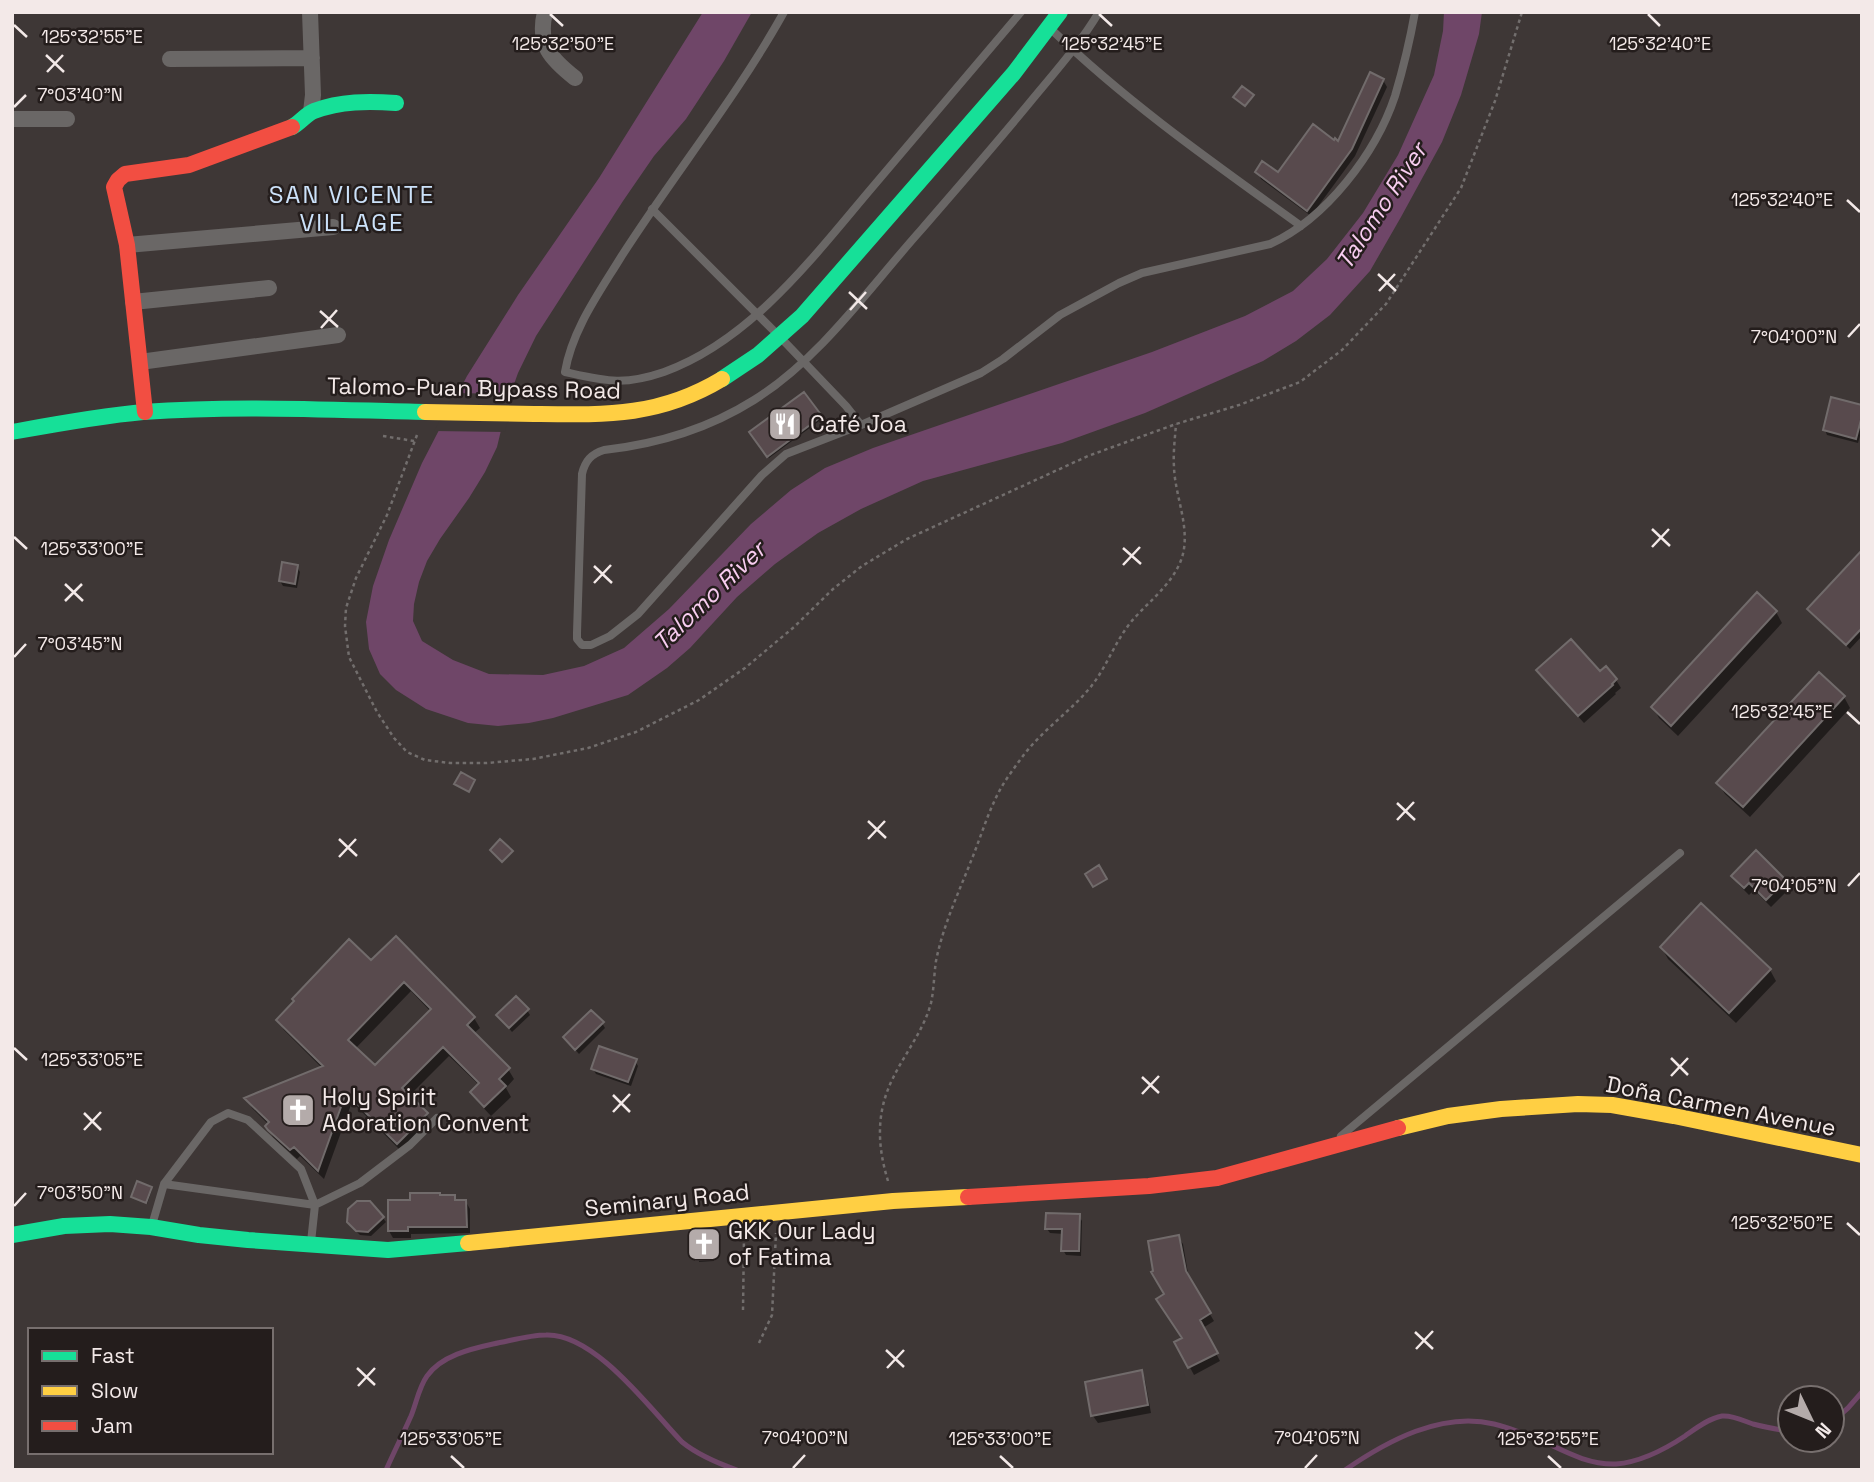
<svg xmlns="http://www.w3.org/2000/svg" width="1874" height="1482" font-family="'Space Grotesk',sans-serif">
	<style>
		.water { fill: #6f4668 }
		.pier { fill: #3e3736 }
		.shadow { fill: #0007; fill-rule: evenodd }
		.lines { fill: none; stroke-linecap: round; stroke-linejoin: round }
		.stream { stroke: #6f4668; stroke-width: 5 }
		.building { fill: #584a4d; stroke: #716b6b; stroke-width: 2; fill-rule: evenodd }
		.path { stroke: #726e6d; stroke-width: 2.5; stroke-dasharray: 3.5 3.5; stroke-linecap: butt }
		.lane { stroke: #6a6766; stroke-width: 8 }
		.street { stroke: #6a6766; stroke-width: 16 }
		.fast { stroke: #16e098; stroke-width: 16 }
		.slow { stroke: #ffcf43; stroke-width: 16 }
		.jam { stroke: #f24e42; stroke-width: 16 }
		.ticks { fill: none; stroke: #f3e9e8; stroke-width: 2.5 }
		.labels { text-anchor: middle; dominant-baseline: central; stroke-width: 5; stroke-linejoin: round; paint-order: stroke }
		.street-label { font-size: 23px; fill: #f3e9e8; stroke: #241d1c }
		.poi-label { font-size: 23px; fill: #f3e9e8; stroke: #241d1c; text-anchor: start }
		.neighbourhood-label { font-size: 24px; letter-spacing: 2px; fill: #cce2fa; stroke: #241d1c }
		.water-label { font-size: 24px; font-style: italic; fill: #f8cdf0; stroke: #241d1c }
		.ticks-label { font-size: 18px; text-anchor: middle; fill: #f3e9e8; stroke: #241d1c; stroke-width: 5; stroke-linejoin: round; paint-order: stroke }
	</style>
	<rect width="100%" height="100%" fill="#3e3736"/>
	<!-- water -->
	<path class="water" d="M703,12H752L724,61L686,119L654,156L623,201L536,336L518,373L508,401L497,447L485,472L469,498L440,539L427,561L419,582L414,604L413,621L422,641L453,660L489,674L543,675L584,666L624,648L669,609L751,524L791,490L825,468L873,448L1152,352L1245,316L1293,291L1327,259L1363,213L1398,155L1434,75L1443,31L1444,12H1482L1479,34L1461,95L1442,142L1401,217L1370,271L1330,315L1296,341L1263,361L1145,413L1062,443L923,481L861,509L818,533L775,564L737,597L690,648L667,668L628,695L553,718L529,723L498,726L468,723L426,709L396,690L380,674L369,649L366,622L373,586L389,540L422,463L467,376L518,295L599,178Z"/>
	<!-- pier -->
	<path class="pier" d="M454,393L514,394L505,432L434,431Z"/>
	<!-- shadow -->
	<path class="shadow" d="M1383,80L1387,87L1355,156L1311,216L1261,179L1257,172L1278,175L1339,144Z
		M804,394L822,419L769,458L751,433Z
		M1862,407V429L1858,443L1827,435L1825,430Z
		M1862,557V636L1850,649L1813,615L1810,609Z
		M297,567L300,572L297,588L283,586L280,581Z
		M1776,612L1782,623L1678,736L1659,718L1653,707Z
		M1600,673L1616,680L1621,688L1615,693L1616,694L1584,723L1543,678Z
		M1844,697L1850,708L1750,817L1725,794L1718,783Z
		M1733,876L1784,881L1789,889L1771,907L1754,890L1749,895L1738,884Z
		M1702,906L1770,970L1776,981L1736,1023L1668,959L1662,948Z
		M371,963L474,1018L480,1028L473,1034L508,1069L514,1079L506,1088L511,1097L491,1116L478,1102L472,1092L479,1085L449,1056L409,1096L426,1114L432,1124L403,1153L352,1102L324,1179L300,1156L297,1159L273,1137L267,1127L269,1125L252,1108L247,1099L323,1069L284,1030L278,1020ZM411,991L431,1012L375,1068L355,1049Z
		M527,1010L530,1015L512,1032L498,1015Z
		M602,1023L605,1028L579,1054L565,1038Z
		M635,1061L638,1066L631,1086L596,1074L593,1069Z
		M151,1189L152,1190L147,1204L133,1197Z
		M441,1197H454L458,1202H466L470,1209V1233L411,1234V1238H393L389,1231L412,1202Z
		M1079,1216L1082,1221L1081,1256L1066,1255L1063,1250L1064,1234L1050,1233L1047,1229Z
		M383,1218L386,1222L371,1236L360,1235L352,1227Z
		M697,1236L712,1237L714,1261L699,1262Z
		M1178,1237L1183,1244L1189,1279L1214,1321L1203,1328L1220,1361L1194,1375L1177,1343L1184,1339L1167,1295Z
		M1141,1372L1145,1380L1151,1413L1098,1423L1093,1416Z"/>
	<g class="lines">
		<!-- stream -->
		<path class="stream" d="M1832,1422L1848,1408L1862,1392
			M386,1470C394,1452 403,1434 411,1416C416,1404 419,1387 427,1376C441,1356 470,1349 493,1344C510,1341 529,1335 546,1335C595,1333 651,1410 682,1442C698,1455 717,1463 737,1470
			M1345,1470C1387,1441 1442,1411 1494,1424C1510,1428 1525,1434 1540,1440C1564,1451 1588,1465 1616,1464C1641,1462 1664,1450 1685,1436C1695,1429 1709,1418 1722,1416C1733,1415 1744,1421 1753,1424C1765,1427 1778,1430 1790,1431"/>
	</g>
	<!-- building -->
	<path class="building" d="M1370,72L1384,79L1352,149L1307,211L1255,172L1262,161L1278,172L1313,124L1334,140L1335,138L1338,141Z
		M1242,86L1254,95L1245,106L1233,97Z
		M804,392L822,416L767,457L749,432Z
		M1831,397L1862,405V416L1856,439L1823,430Z
		M1862,550V628L1846,645L1807,609Z
		M282,562L298,565L295,584L279,581Z
		M1757,592L1777,611L1671,726L1651,707Z
		M1571,639L1600,671L1606,666L1617,679L1612,684L1613,685L1578,716L1536,670Z
		M1819,672L1845,696L1743,807L1716,783Z
		M461,772L475,780L469,792L454,784Z
		M500,839L513,851L502,862L490,850Z
		M1756,850L1786,880L1766,900L1749,883L1744,888L1731,876Z
		M1099,865L1107,879L1093,887L1085,874Z
		M1701,903L1771,969L1729,1013L1660,947Z
		M396,936L475,1017L467,1025L510,1068L499,1079L506,1086L484,1107L470,1092L479,1083L443,1047L402,1088L428,1113L397,1144L346,1093L318,1171L294,1147L290,1150L268,1130L265,1126L269,1122L244,1098L323,1066L276,1020L294,1001L292,999L349,939L371,960ZM404,982L431,1009L375,1065L348,1040Z
		M516,996L529,1009L509,1028L496,1015Z
		M591,1010L604,1022L575,1050L563,1037Z
		M599,1046L637,1059L628,1082L591,1069Z
		M137,1181L152,1187L146,1203L131,1197Z
		M410,1193H440V1195H455V1200H466L467,1227H408V1231H388V1200H410Z
		M357,1201H370L384,1217L368,1232L356,1231L347,1222L348,1209Z
		M1046,1213L1080,1214L1079,1251H1061L1062,1229H1045Z
		M712,1233L714,1259L696,1260L695,1235Z
		M1179,1235L1186,1271L1211,1313L1200,1320L1218,1353L1188,1368L1174,1342L1182,1338L1156,1299L1164,1294L1151,1272L1153,1271L1148,1241Z
		M1142,1370L1148,1405L1091,1416L1085,1382Z"/>
	<g class="lines">
		<!-- path -->
		<path class="path" d="M417,435L387,515L356,578L346,608L345,626L349,657L377,712L394,738L407,752L425,760L450,763H487L533,759L588,748L636,732L699,700L745,668L794,627L833,589L862,566L907,539L1088,456L1176,424L1239,405L1300,382L1342,350L1386,304L1461,188L1495,101L1522,12
			M383,436L414,441
			M888,1181C877,1145 876,1112 893,1078C905,1053 924,1030 931,1003C934,989 934,974 936,961C943,926 958,894 971,861C983,832 991,800 1010,774C1017,764 1024,754 1032,745C1050,725 1072,709 1089,689C1106,669 1114,643 1131,622C1147,603 1168,588 1179,565C1194,534 1175,499 1174,467C1173,453 1175,438 1176,424
			M743,1310L744,1236
			M759,1343L772,1315L776,1233"/>
		<!-- lane -->
		<path class="lane" d="M784,12C736,98 674,174 621,257C599,293 572,330 565,372C606,381 623,386 664,372C753,340 817,252 876,183C924,126 973,69 1021,12
			M1099,12C1080,44 1055,72 1031,101C995,145 958,187 921,230C869,288 821,358 754,400C708,429 658,444 604,450C591,454 585,461 582,474L577,633V639L582,645H591L610,636L638,614L762,475L786,454L861,425L981,373L1003,359L1060,315L1119,283L1142,273L1270,244C1326,219 1376,153 1395,96C1403,69 1410,40 1415,12
			M1053,31C1129,104 1215,164 1301,226
			M652,209L780,337L846,406L861,425
			M1341,1136L1680,853
			M164,1184L315,1205L360,1183L410,1145L437,1118
			M152,1225L164,1184L211,1122L228,1113L248,1120L301,1169L315,1205L311,1242"/>
		<!-- street -->
		<path class="street" d="M310,12L313,95L311,112
			M545,12C537,45 551,59 575,78
			M170,59L312,58
			M12,119H67
			M127,245L333,227
			M133,302L269,288
			M140,362L338,335"/>
		<!-- fast -->
		<path class="fast" d="M292,127C300,123 306,114 314,111C341,101 368,101 396,103
			M722,379L758,355L802,316L1014,73L1060,12
			M12,432C56,424 99,416 143,412C237,405 332,410 425,412
			M12,1235L64,1226L110,1224L151,1227L199,1235L248,1240L388,1250L468,1243"/>
		<!-- slow -->
		<path class="slow" d="M425,412C461,413 498,413 534,414C605,415 659,417 722,379
			M1398,1128L1448,1116L1501,1109L1578,1104L1612,1105L1674,1116L1862,1155
			M468,1243L893,1201L968,1197"/>
		<!-- jam -->
		<path class="jam" d="M145,412L127,245L114,187L118,180L125,174L189,165L292,127
			M968,1197L1149,1186L1217,1178L1398,1128"/>
	</g>
	<!-- ticks -->
	<path class="ticks" d="M550,14L563,26M1099,14L1112,26M1648,14L1660,26M14,25L27,37M46,55L64,72M47,72L63,55M14,107L26,95M1847,200L1860,212M1378,274L1396,291M1379,291L1395,274M849,292L867,309M850,310L866,292M320,311L338,327M321,328L337,310M1848,337L1860,324M1652,529L1670,546M14,537L27,549M1652,547L1669,529M1123,548L1141,564M1123,565L1140,547M594,566L612,583M594,583L611,565M65,584L83,601M65,601L82,584M14,657L26,644M1847,712L1860,724M1397,803L1415,820M1397,820L1414,802M868,821L886,838M339,839L357,856M868,839L885,821M339,857L356,839M1848,886L1860,873M14,1048L27,1060M1671,1058L1688,1075M1671,1076L1688,1058M1142,1077L1159,1093M1142,1094L1159,1076M613,1095L630,1112M613,1112L630,1094M84,1113L101,1130M84,1130L101,1112M14,1206L26,1193M1847,1223L1860,1235M1415,1332L1433,1349M1416,1349L1433,1331M886,1350L904,1367M357,1368L375,1385M887,1368L904,1350M358,1386L375,1368M451,1456L464,1468M1000,1456L1013,1468M1548,1456L1561,1468M793,1468L805,1455M1305,1468L1317,1455"/>
	<!-- icons -->
	<defs>
		<g id="restaurant-square" transform="scale(1.75)"><rect x="-9" y="-9" width="18" height="18" rx="4" fill="#b4abaa" stroke="#241d1c"/><path d="M-5-6h1v4h1v-4h1v4h1v-4h1v5L-1.5 .5V6h-2V.5L-5-1ZM5-6V6H3V1.5H1.5Q1.5-4 5-6Z" fill="#fff"/></g>
		<g id="church-square" transform="scale(1.75)"><rect x="-9" y="-9" width="18" height="18" rx="4" fill="#b4abaa" stroke="#241d1c"/><path d="M-1.2-6h2.4v3.5h3.3v2.4h-3.3V6h-2.4V-.1h-3.3v-2.4h3.3Z" fill="#fff"/></g>
	</defs>
	<g fill-rule="evenodd">
		<use href="#restaurant-square" x="785" y="424"/>
		<use href="#church-square" x="298" y="1110"/>
		<use href="#church-square" x="704" y="1244"/>
	</g>
	<g class="labels">
		<!-- street labels -->
		<g class="street-label">
			<text transform="translate(474 388) rotate(1)">Talomo-Puan Bypass Road</text>
			<text transform="translate(1721 1106) rotate(11)">Doña Carmen Avenue</text>
			<text transform="translate(667 1200) rotate(-6)">Seminary Road</text>
		</g>
		<!-- poi labels -->
		<g class="poi-label">
			<text x="810" y="424">Café Joa</text>
			<text x="322" y="1097">Holy Spirit<tspan x="322" dy="26">Adoration Convent</tspan></text>
			<text x="728" y="1231">GKK Our Lady<tspan x="728" dy="26">of Fatima</tspan></text>
		</g>
		<!-- neighbourhood labels -->
		<g class="neighbourhood-label">
			<text x="352" y="194">SAN VICENTE<tspan x="352" dy="28">VILLAGE</tspan></text>
		</g>
		<!-- water labels -->
		<g class="water-label">
			<text transform="translate(1381 206) rotate(-57)">Talomo River</text>
			<text transform="translate(709 596) rotate(-44)">Talomo River</text>
		</g>
	</g>
	<g class="ticks-label">
		<text x="92" y="43">125°32'55"E</text>
		<text x="1112" y="50">125°32'45"E</text>
		<text x="563" y="50">125°32'50"E</text>
		<text x="1660" y="50">125°32'40"E</text>
		<text x="80" y="101">7°03'40"N</text>
		<text x="1782" y="206">125°32'40"E</text>
		<text x="1794" y="343">7°04'00"N</text>
		<text x="92" y="555">125°33'00"E</text>
		<text x="80" y="650">7°03'45"N</text>
		<text x="1782" y="718">125°32'45"E</text>
		<text x="1794" y="892">7°04'05"N</text>
		<text x="92" y="1066">125°33'05"E</text>
		<text x="80" y="1199">7°03'50"N</text>
		<text x="1782" y="1229">125°32'50"E</text>
		<text x="805" y="1444">7°04'00"N</text>
		<text x="1317" y="1444">7°04'05"N</text>
		<text x="451" y="1445">125°33'05"E</text>
		<text x="1000" y="1445">125°33'00"E</text>
		<text x="1548" y="1445">125°32'55"E</text>
	</g>
	<!-- border -->
	<rect width="1874" height="1482" fill="none" stroke="#f3e9e8" stroke-width="28"/>
	<!-- legend -->
	<rect x="28" y="1328" width="245" height="126" fill="#241d1c" stroke="#776f6e" stroke-width="2"/>
	<rect x="42" y="1351" width="35" height="10" fill="#16e098" stroke="#776f6e" stroke-width="2"/>
	<text x="91" y="1363" font-size="21" fill="#f3e9e8">Fast</text>
	<rect x="42" y="1386" width="35" height="10" fill="#ffcf43" stroke="#776f6e" stroke-width="2"/>
	<text x="91" y="1398" font-size="21" fill="#f3e9e8">Slow</text>
	<rect x="42" y="1421" width="35" height="10" fill="#f24e42" stroke="#776f6e" stroke-width="2"/>
	<text x="91" y="1433" font-size="21" fill="#f3e9e8">Jam</text>
	<!-- north arrow -->
	<g transform="translate(1811 1419) rotate(133)"><circle r="33" fill="#241d1c" stroke="#776f6e" stroke-width="2"/>
	<path d="M0-5L12 26L0 18L-12 26Z" fill="#b4abaa"/>
	<text y="-10" font-size="19" font-weight="bold" text-anchor="middle" fill="#f3e9e8">N</text>
	</g>
</svg>
